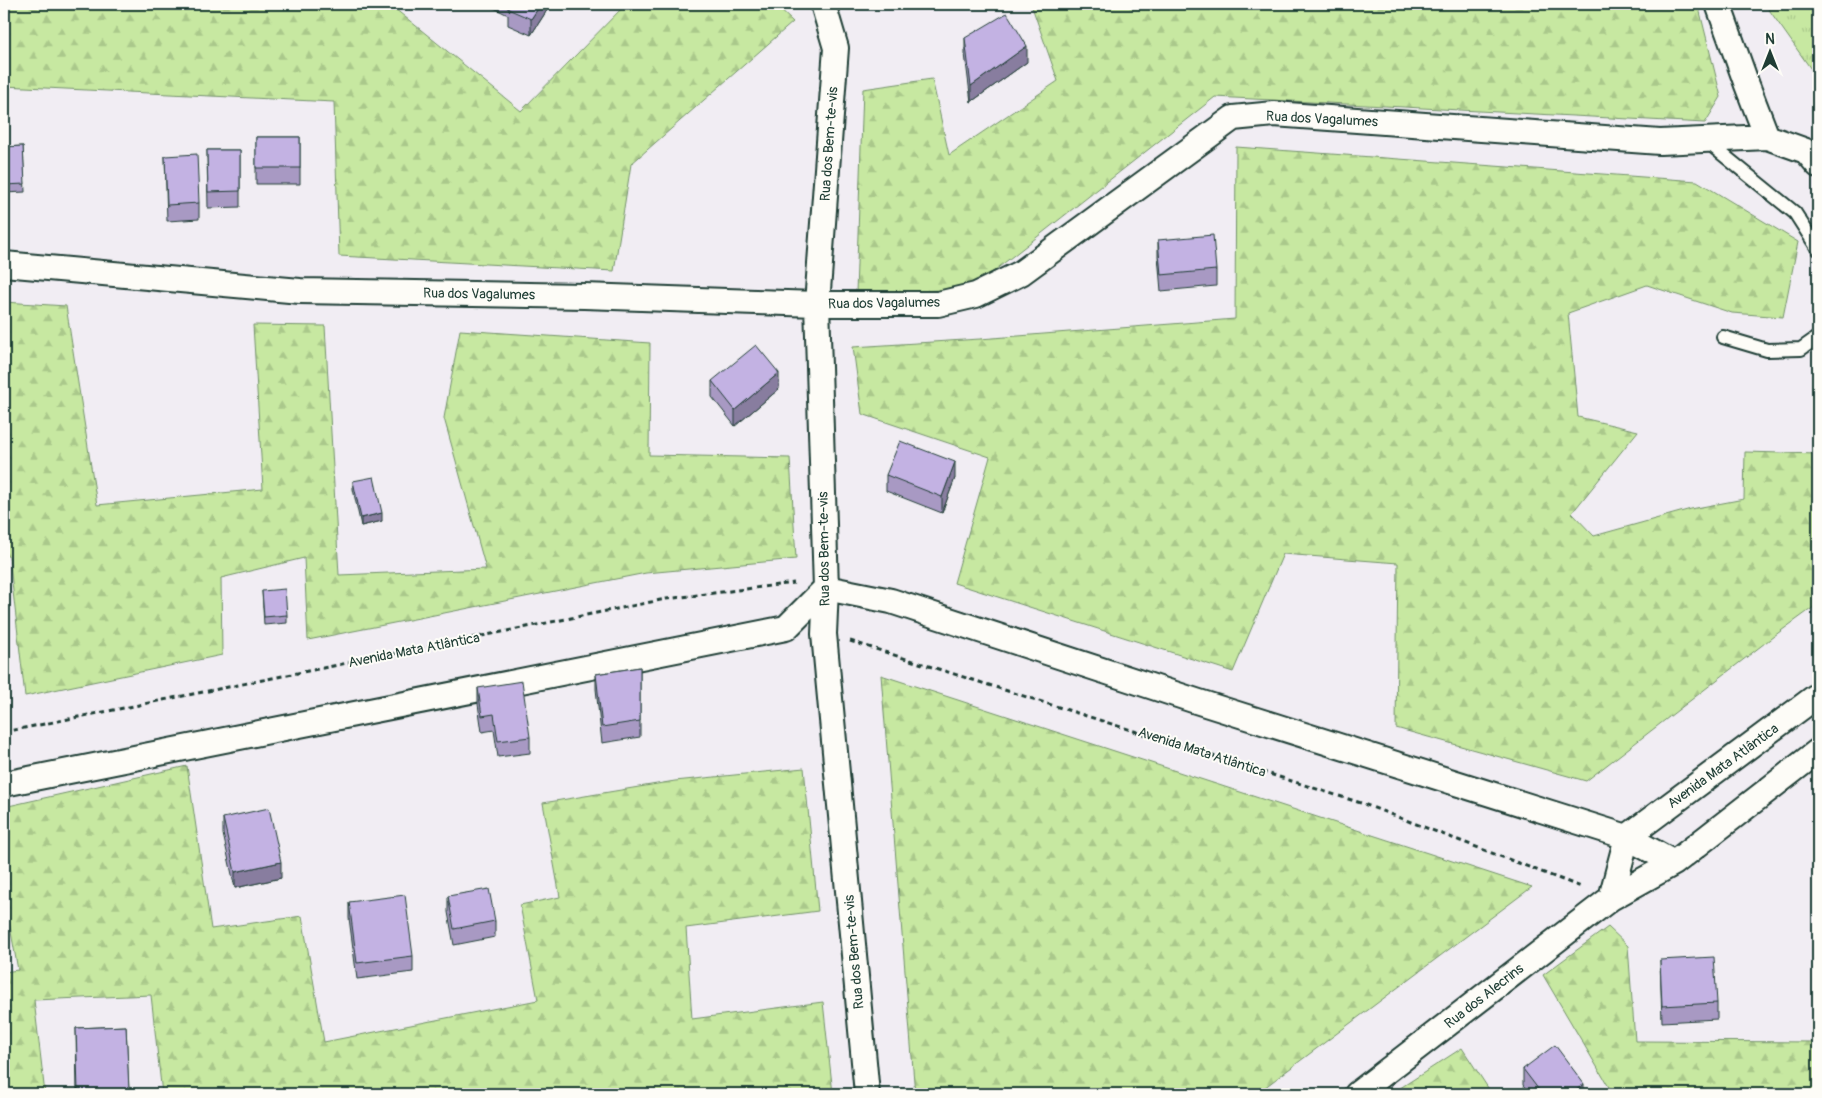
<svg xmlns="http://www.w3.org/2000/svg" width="1822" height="1098" font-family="Pangolin,sans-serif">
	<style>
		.grass { fill: url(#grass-tufts); stroke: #73926a }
		.forest { fill: url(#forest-firs); stroke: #73926a }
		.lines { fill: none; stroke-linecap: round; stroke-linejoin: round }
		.lane-casing { stroke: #1f3d34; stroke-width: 16 }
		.street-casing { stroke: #1f3d34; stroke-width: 28 }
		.path { stroke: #1f3d34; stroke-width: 3; stroke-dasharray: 5 4; stroke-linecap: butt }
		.lane { stroke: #fdfcf7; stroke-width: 12 }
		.street { stroke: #fdfcf7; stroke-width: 24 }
		.wall { fill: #a899c3; stroke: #1f3d34 }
		.shaded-wall { fill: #887d9f; stroke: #1f3d34 }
		.building { fill: #c3b2e3; stroke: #1f3d34 }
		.labels { text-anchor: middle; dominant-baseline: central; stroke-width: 4; stroke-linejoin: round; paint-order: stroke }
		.street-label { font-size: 14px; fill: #1f3d34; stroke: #fdfcf7 }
	</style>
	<defs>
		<pattern id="grass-tufts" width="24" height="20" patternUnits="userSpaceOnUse" patternTransform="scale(1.25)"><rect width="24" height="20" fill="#c7e8a1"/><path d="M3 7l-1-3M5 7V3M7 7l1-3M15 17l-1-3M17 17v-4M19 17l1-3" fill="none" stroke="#aac88b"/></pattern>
		<pattern id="forest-firs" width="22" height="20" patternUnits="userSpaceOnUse" patternTransform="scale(1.25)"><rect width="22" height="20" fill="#c7e8a1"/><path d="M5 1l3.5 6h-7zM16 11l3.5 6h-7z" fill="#aac88b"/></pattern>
	</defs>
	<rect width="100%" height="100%" fill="#f1edf3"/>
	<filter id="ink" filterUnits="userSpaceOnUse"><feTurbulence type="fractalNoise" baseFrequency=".02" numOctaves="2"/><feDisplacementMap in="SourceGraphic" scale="10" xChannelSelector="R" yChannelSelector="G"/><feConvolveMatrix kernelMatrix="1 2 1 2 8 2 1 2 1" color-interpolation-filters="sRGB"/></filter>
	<g filter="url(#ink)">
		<!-- grass -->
		<path class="grass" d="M1765,4H1818V79Z"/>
		<!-- forest -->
		<path class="forest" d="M4,4H389L521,111L626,4H774L793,22L631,164L614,271L339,256L334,102L4,86Z
			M1031,4H1698L1721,97L1705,123L1215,97L971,289L856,293L863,89L932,79L949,155L1058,81Z
			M1236,147L1697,181L1798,242L1783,317L1732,313L1647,285L1568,313L1578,417L1638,431L1572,513L1594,536L1691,509L1744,499L1745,452L1817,454L1818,456V604L1774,636L1586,781L1396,728L1398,563L1283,554L1233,672L954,583L990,457L862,414L853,347L980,339L1235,319Z
			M4,302L66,306L97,505L263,489L253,325L325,326L339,575L486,569L444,418L460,330L650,343L649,455L790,458L796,559L646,573L308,640L304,558L221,578L222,655L25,696L9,556H4Z
			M881,675L1532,887L1256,1094H915Z
			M187,766L211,929L302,916L324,1042L538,1000L520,905L560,897L543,803L675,781L804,768L818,911L686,928L692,1019L823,1002L833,1094H162L151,995L34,1000L45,1094H4V972L18,970L4,894V807Z
			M1608,927L1628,946L1635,1041L1818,1042V1094H1613L1543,975Z
			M1462,1048L1492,1094H1391Z"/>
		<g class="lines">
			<!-- lane casing -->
			<g class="lane-casing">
				<path id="lane" d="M1705,140L1795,213L1818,249
					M1723,337L1767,350L1801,349L1818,337"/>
			</g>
			<!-- street casing -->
			<g class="street-casing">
				<path id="street" d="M823,4L836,48L817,304L826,588L824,634L867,1094
					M1718,4L1747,85L1767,137
					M4,264L300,291L584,296L817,304H938L976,295L1021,273L1233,118L1274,114L1660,142L1767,137L1806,151L1818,165
					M4,784L786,628L826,588L891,601L1196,701L1627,837L1674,863
					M1611,898L1627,837L1818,695
					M1357,1094L1611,898L1674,863L1818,751"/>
			</g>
			<!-- path -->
			<path class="path" d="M850,641L1361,803L1581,887
				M4,732L666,599L794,583"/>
			<!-- lane -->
			<use href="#lane" class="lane"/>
			<!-- street -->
			<use href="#street" class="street"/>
		</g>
		<!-- wall -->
		<path class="wall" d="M488,4H551L531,35L508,25V15L488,5Z
			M965,38L1027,62L971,102L965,54Z
			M256,137H300V184H256Z
			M23,146L25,192L4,193V147Z
			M207,150H240V207L208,208Z
			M165,156L199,203V219L167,221Z
			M1158,240L1216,270V286L1161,291L1158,256Z
			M712,381L779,389L735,426L712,397Z
			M886,475L955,478L942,513L886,491Z
			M353,481L382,521L361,526L353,489Z
			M4,582L7,602V618L4,619Z
			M262,591L287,615V623L264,625Z
			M640,667V737L602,743L596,689V674Z
			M478,688L530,737V753L498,757L494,730L482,732L478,704Z
			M223,818L281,878L235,888L223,834Z
			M448,896L495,921V937L454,945L448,912Z
			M349,902L413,956V972L357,979L349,918Z
			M1660,960L1717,1003V1019L1662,1022Z
			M126,1026L129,1094H77L76,1028Z
			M1523,1069L1584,1094H1530L1523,1085Z"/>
		<!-- shaded-wall -->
		<path class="shaded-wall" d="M541,4H551L531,35V19Z
			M1027,46V62L971,102V86Z
			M779,373V389L735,426V410Z
			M955,462V478L942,513V497Z
			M382,513V521L361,526V518Z
			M281,862V878L235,888V872Z
			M1584,1084V1094H1571Z"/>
		<!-- building -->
		<path class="building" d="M508,4H541L531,19L508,9Z
			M1007,13L1027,46L971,86L965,38Z
			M256,137H300V168H256Z
			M23,146L25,184L4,185V147Z
			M207,150H240V191L208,192Z
			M197,154L199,203L167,205L165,156Z
			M1213,235L1216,270L1161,275L1158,240Z
			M756,345L779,373L735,410L712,381Z
			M900,441L955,462L942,497L886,475Z
			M374,477L382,513L361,518L353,481Z
			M4,582L7,602L4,603Z
			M285,589L287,615L264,617L262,591Z
			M640,667V721L602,727L596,674Z
			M522,681L530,737L498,741L494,714L482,716L478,688Z
			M269,808L281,862L235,872L223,818Z
			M489,889L495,921L454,929L448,896Z
			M405,895L413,956L357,963L349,902Z
			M1714,957L1717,1003L1662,1006L1660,960Z
			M126,1026L129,1090L78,1091L76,1028Z
			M1555,1045L1584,1084L1571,1094H1542L1523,1069Z"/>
	</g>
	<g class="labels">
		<!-- street labels -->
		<g class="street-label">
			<text transform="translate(1322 119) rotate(3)">Rua dos Vagalumes</text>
			<text transform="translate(829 144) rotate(-86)">Rua dos Bem-te-vis</text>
			<text transform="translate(479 294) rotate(1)">Rua dos Vagalumes</text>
			<text transform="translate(884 303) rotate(-1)">Rua dos Vagalumes</text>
			<text transform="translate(824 549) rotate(-91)">Rua dos Bem-te-vis</text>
			<text transform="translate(414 650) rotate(-11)">Avenida Mata Atlântica</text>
			<text transform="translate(1202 752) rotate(18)">Avenida Mata Atlântica</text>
			<text transform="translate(1723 766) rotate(-36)">Avenida Mata Atlântica</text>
			<text transform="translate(854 952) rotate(-95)">Rua dos Bem-te-vis</text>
			<text transform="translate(1484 996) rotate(-38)">Rua dos Alecrins</text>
		</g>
	</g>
	<!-- margin -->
	<rect width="1822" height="1098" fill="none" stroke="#fdfcf7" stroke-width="20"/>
	<rect x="10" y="10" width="1802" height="1078" fill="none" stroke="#1f3d34" stroke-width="2" filter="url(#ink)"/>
	<!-- north arrow -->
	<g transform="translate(1770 52)" stroke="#fdfcf7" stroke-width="4" paint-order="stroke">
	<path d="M0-4L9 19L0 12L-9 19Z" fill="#1f3d34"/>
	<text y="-8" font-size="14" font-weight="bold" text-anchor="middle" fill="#1f3d34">N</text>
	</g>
</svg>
